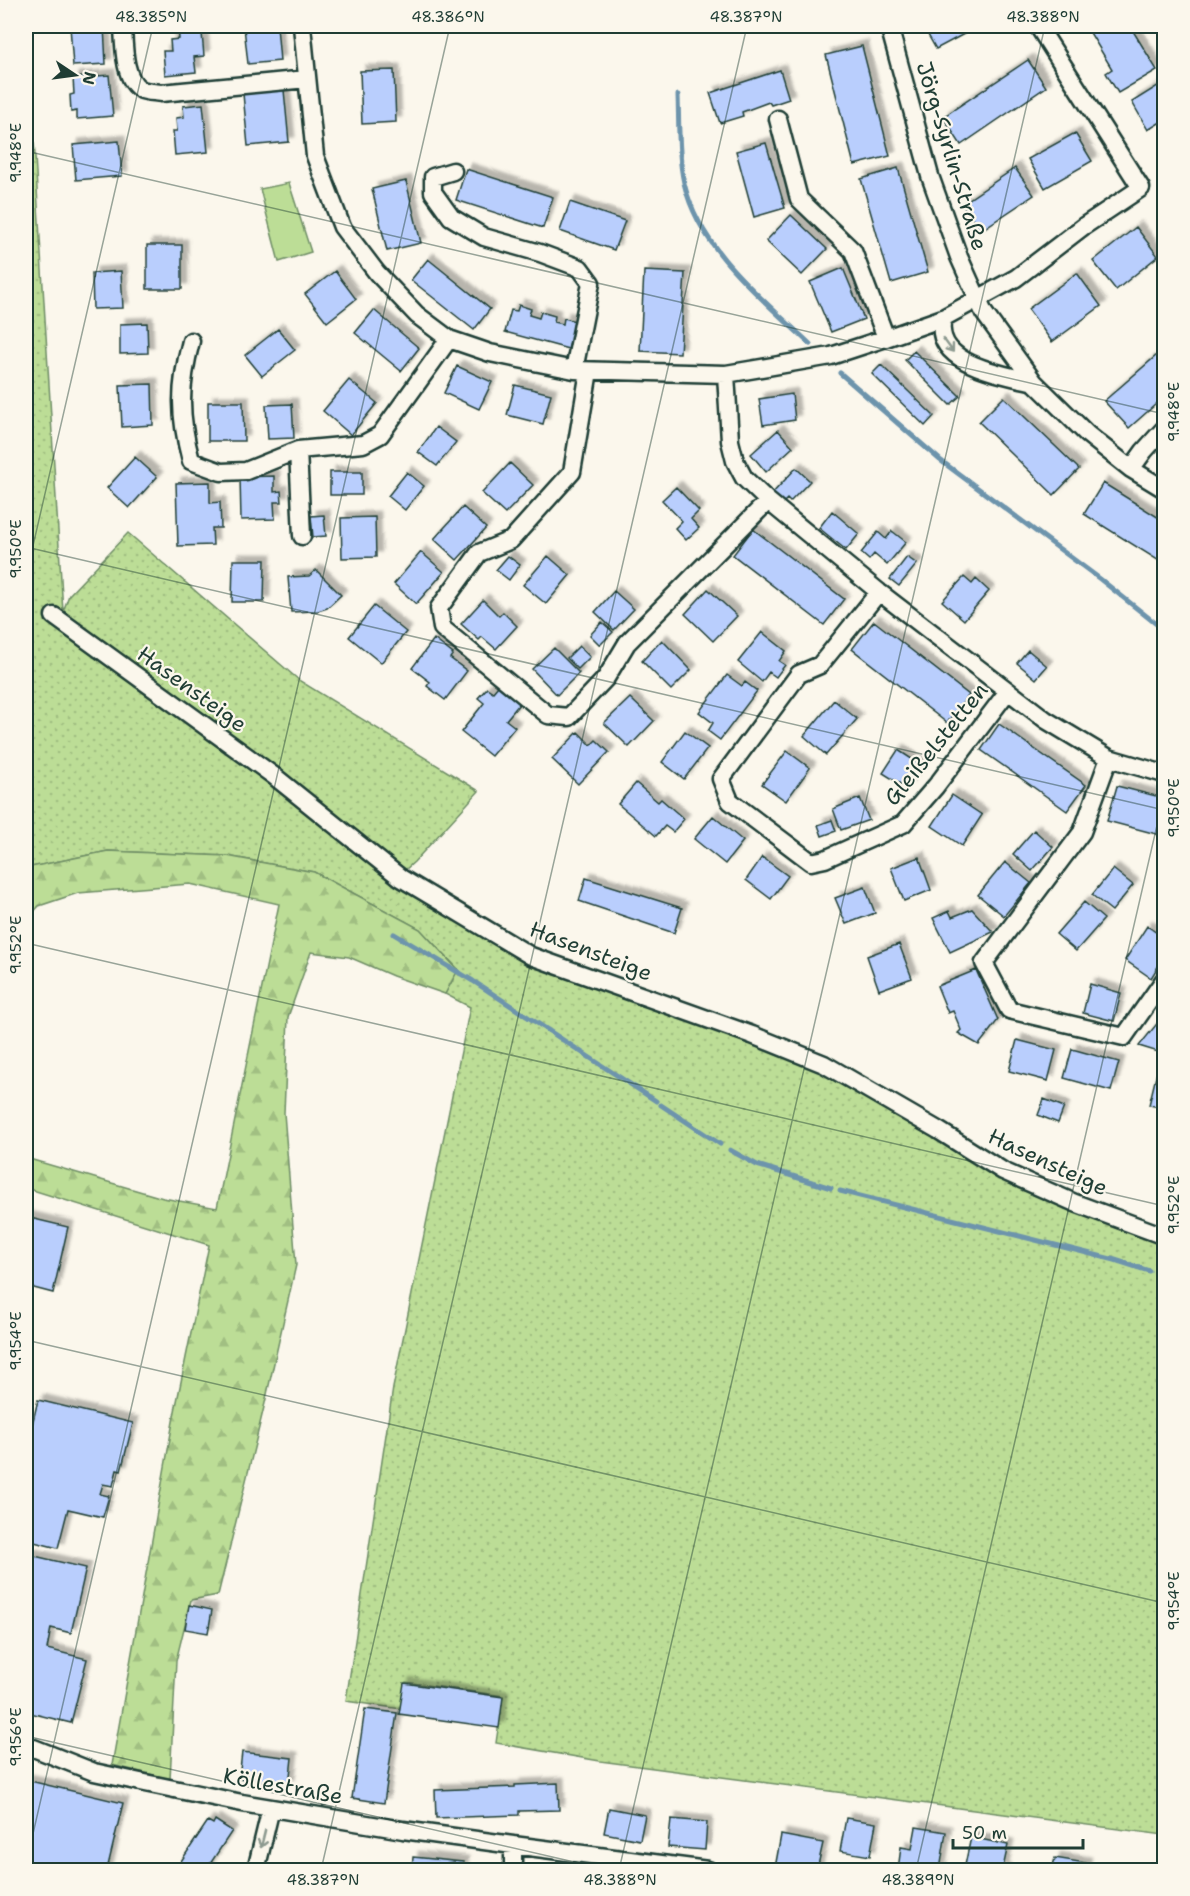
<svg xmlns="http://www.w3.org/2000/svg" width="1190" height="1896" font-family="'Shantell Sans',sans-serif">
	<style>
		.grass { fill: url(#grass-dots); stroke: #6e8d65; stroke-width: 1.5 }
		.forest { fill: url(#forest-firs); stroke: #6e8d65; stroke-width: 1.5 }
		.park { fill: #bcdd96; stroke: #6e8d65; stroke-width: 1.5 }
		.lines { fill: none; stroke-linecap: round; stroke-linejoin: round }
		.stream { stroke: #6d94ac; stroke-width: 5 }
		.building { fill: #b9cefd; stroke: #1f3d34; stroke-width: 1.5; filter: url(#shadow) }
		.minor-casing { stroke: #1f3d34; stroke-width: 21 }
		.minor { stroke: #fbf7ec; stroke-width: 16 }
		.oneway { stroke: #8d9a90 }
		.ticks { fill: none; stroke: #1f3d34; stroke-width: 1.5; stroke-opacity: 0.45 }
		.labels { text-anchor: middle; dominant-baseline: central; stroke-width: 4.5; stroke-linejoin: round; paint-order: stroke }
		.street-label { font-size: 22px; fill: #1f3d34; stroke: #fbf7ec }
		.neatline { fill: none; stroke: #1f3d34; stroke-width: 2 }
		.ticks-label { font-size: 15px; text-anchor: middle; fill: #1f3d34 }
	</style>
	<defs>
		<pattern id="grass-dots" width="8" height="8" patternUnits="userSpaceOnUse" patternTransform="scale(1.5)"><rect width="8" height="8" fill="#bcdd96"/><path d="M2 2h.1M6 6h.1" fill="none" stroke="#a1bf82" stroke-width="1.8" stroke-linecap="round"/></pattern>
		<pattern id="forest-firs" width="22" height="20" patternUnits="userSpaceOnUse" patternTransform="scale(1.5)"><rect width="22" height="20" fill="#bcdd96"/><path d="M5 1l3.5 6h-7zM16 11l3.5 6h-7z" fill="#a1bf82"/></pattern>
		<filter id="shadow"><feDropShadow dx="5.5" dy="-5.5" stdDeviation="1.5" flood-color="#0004"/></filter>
	</defs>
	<rect width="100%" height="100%" fill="#fbf7ec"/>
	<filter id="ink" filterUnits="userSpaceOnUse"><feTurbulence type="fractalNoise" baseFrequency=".0167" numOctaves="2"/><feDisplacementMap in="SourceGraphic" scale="12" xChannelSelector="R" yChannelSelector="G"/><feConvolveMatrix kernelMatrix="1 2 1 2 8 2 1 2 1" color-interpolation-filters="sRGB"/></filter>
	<g filter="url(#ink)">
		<!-- grass -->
		<path class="grass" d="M26,26H27L63,612L69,595L128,533L300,681L479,791L414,862L395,879L529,960L789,1054L935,1133L1164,1239V1835L600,1761L496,1743L503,1696L406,1682L401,1709L346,1701L393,1388L470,1007L445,994L458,969L420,929L314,872L227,856L108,851L26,868Z"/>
		<!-- forest -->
		<path class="forest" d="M108,851L227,856L314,872L420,929L458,970L445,994L393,976L349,957L311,952L288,1017L284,1113L296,1265L265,1403L218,1595L191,1600L176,1661L170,1779L112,1765L174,1416L209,1245L26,1188V1158L163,1198L217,1208L279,904L190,884L78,893L39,906L26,920V868Z"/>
		<!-- park -->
		<path class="park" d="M289,183L311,252L279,262L260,189Z"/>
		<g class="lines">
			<!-- stream -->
			<path class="stream" d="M678,95C679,123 678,156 684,183C700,251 762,298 810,344
				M840,373L940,460L1100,579L1164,630
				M394,934L473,981L656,1101
				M661,1105L720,1144
				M730,1150L757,1165L831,1188
				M840,1191L1115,1260L1149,1271
				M1156,1273L1164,1276"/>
		</g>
		<!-- building -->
		<path class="building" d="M70,26H104L106,64L73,66Z
			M178,26H193L194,33H202L204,56L194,57L196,72L165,75L163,51H171L170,40L179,39Z
			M277,26L280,61L248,64L244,27Z
			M923,26H979L936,49Z
			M1086,26H1130L1157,70L1118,93L1106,73L1112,69Z
			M862,46L890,156L854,165L826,55Z
			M1028,60L1046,87L961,145L943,117Z
			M394,70L396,122L362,124L360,71Z
			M780,70L789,99L771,105L769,102L742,112L743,116L720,123L710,93Z
			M109,75L113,116L77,119V111L71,112L70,95L74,94L73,78Z
			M1164,82V120L1148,130L1132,102Z
			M284,90L289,142L248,146L243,94Z
			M203,104L208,152L175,155L173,131H177L176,118L184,117L183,106Z
			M1075,133L1092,161L1045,188L1028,159Z
			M119,141L122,176L76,180L73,145Z
			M766,143L785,208L754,217L736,151Z
			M898,168L928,272L891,283L861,179Z
			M1015,168L1034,195L980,231L962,204Z
			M466,169L553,197L543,228L456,200Z
			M406,181L421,243L387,251L372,189Z
			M570,202L625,221L614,250L560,231Z
			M791,215L827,249L802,275L766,241Z
			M1136,227L1158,256L1116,290L1093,261Z
			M147,245H182V289H147Z
			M428,259L490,309L474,330L411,280Z
			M843,268L864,319L831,332L810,282Z
			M121,271L123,308L93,309L92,273Z
			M335,271L356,299L327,322L305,294Z
			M644,271L685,273L680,353L640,351Z
			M1077,273L1101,306L1052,342L1028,309Z
			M519,305L531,309L529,315L539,318L541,312L555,316L554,322L563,324L564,318L579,322L572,350L505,332L511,310L517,311Z
			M374,310L419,348L401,371L355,333Z
			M147,323L148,353L120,354V324Z
			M278,329L295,350L262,376L245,355Z
			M1164,349V397L1129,428L1104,401Z
			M914,351L960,396L950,405L905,360Z
			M881,365L934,416L925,426L872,374Z
			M457,366L492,382L479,409L444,393Z
			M349,380L377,403L351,435L323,411Z
			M152,384L153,425L122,427L120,385Z
			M515,385L551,394L543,424L507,415Z
			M792,394L795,420L763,425L759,399Z
			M1004,397L1079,469L1054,495L979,422Z
			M208,402H243L244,441H208Z
			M292,404L294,438L268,439L266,405Z
			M436,427L456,442L437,466L418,452Z
			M778,430L793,447L766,472L751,454Z
			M135,457L157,477L129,508L107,488Z
			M510,463L533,485L505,514L482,493Z
			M796,468L810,481L790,502L787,499L782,504L771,495Z
			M330,472H362V495H330Z
			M407,472L424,486L405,510L388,496Z
			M274,476V492L281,491L282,502H274L275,519L241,520L240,477Z
			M210,482V503L220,502L221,528H212L213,545L178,546L176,483Z
			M1103,483L1164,521V564L1084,514Z
			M676,487L699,511L691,519L699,528L686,540L675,528L682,521L662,500Z
			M463,507L486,528L457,560L434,539Z
			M832,511L859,534L846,550L819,528Z
			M324,515L326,536L313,537L311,516Z
			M375,517L376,557L342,558L341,518Z
			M753,529L844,599L824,625L733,555Z
			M892,531L906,542L887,565L874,554L869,560L861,553L878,532L886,539Z
			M421,552L444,572L416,604L394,584Z
			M508,556L520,565L509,580L496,570Z
			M548,556L570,575L546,604L523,585Z
			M907,557L917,564L899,586L890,579Z
			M233,560H265L264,602H232Z
			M316,570L341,595L327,608L318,611L291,612L288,577L309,576Z
			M964,577L972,584L976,579L989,591L964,620L942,601Z
			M708,589L737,616L713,641L685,614Z
			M614,591L634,609L614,630L595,612Z
			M483,600L499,616L503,612L517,626L496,649L482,637L479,640L461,624Z
			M374,606L406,632L381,663L349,637Z
			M874,621L969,695L947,723L852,649Z
			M602,622L613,632L600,645L590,635Z
			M762,632L786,651L779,661L785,665L776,677L769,672L762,682L738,662Z
			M434,639L453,654L450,658L467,671L445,700L427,686L430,682L412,668Z
			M662,640L691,670L671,690L642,661Z
			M579,646L590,657L578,669L567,658Z
			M554,648L579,673L557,695L532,669Z
			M1028,650L1047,666L1036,679L1017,663Z
			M727,675L742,686L745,682L757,691L720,740L708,731L713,723L699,712Z
			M498,686L520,703L506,720L515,727L491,756L461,732L484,703L478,698L487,688L493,692Z
			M630,698L654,721L629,747L604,723Z
			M834,700L857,719L826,755L804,736Z
			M999,724L1086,785L1067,811L981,750Z
			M685,731L708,748L684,779L662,762Z
			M578,732L591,745L596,740L609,752L578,784L552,759Z
			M898,750L921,765L907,788L883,773Z
			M787,751L810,768L786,801L762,784Z
			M636,783L658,802L661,799L684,819L673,832L665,826L656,836L618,804Z
			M1117,786L1164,798V836L1107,821Z
			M952,795L982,815L962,846L932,826Z
			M860,798L869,820L841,830L833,809Z
			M713,816L743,841L725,864L694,839Z
			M832,820L836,831L822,836L818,825Z
			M1034,830L1053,847L1032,871L1013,854Z
			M762,857L788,876L771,899L746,880Z
			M919,857L931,890L904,901L891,868Z
			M1005,862L1031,883L1004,916L978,895Z
			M1113,869L1133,885L1112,911L1092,895Z
			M586,878L682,908L674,933L579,901Z
			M865,887L875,913L846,924L835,898Z
			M1084,902L1104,919L1076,951L1056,934Z
			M972,909L993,932L950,952L933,918L949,911L952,917Z
			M1147,926L1164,938V957L1151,978L1125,960Z
			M899,944L912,978L879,990L867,956Z
			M976,970L998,1020L979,1045L958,1033L961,1030L953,1011L948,1013L937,986Z
			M1090,984L1121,993L1114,1021L1083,1013Z
			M1164,1015V1047H1162L1158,1052L1139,1046Z
			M1017,1040L1056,1050L1048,1081L1009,1071Z
			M1072,1049L1119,1062L1111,1091L1064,1078Z
			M1158,1068L1164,1069V1108L1149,1105Z
			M1044,1099L1064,1107L1058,1123L1038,1115Z
			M26,1217L68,1227L53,1293L26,1286Z
			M38,1400L133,1423L121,1471L117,1470L113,1486L103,1484L100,1494L109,1496L103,1517L68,1509L58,1548L26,1540V1450Z
			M26,1554L86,1568L71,1633L51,1628L47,1649L87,1659L71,1723L26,1712Z
			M189,1605L212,1610L208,1633L185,1629Z
			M404,1683L503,1697L499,1728L399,1714Z
			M365,1709L397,1713L384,1803L352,1798Z
			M242,1752L292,1758L289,1785L239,1779Z
			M26,1780L123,1803L107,1870H26Z
			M558,1783L559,1810L519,1811V1815L436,1818L435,1790L515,1787V1785Z
			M609,1808L645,1815L640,1840L604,1833Z
			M846,1818L876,1823L870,1856L840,1851Z
			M671,1819L707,1822L705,1850L668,1847Z
			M215,1820L232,1831L206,1870H175L208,1821L213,1824Z
			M916,1827L946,1832L940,1870H898L901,1847L912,1849Z
			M781,1835L823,1843L817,1870H786L775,1868Z
			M971,1837L1008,1845L1003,1868L1007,1870H964Z
			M413,1857L463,1862L462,1870H412Z
			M1055,1858L1086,1863L1084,1870H1052Z"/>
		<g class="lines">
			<!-- minor casing -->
			<g class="minor-casing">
				<path id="minor" d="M123,26C124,43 123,81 142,90C147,92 156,92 161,93L307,79
					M302,26L315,156L342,227L377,273L417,315L449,339L490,353L574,370L726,374L831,356L886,338L943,318L1016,278L1084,226L1141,188L1038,26
					M889,26L930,176L959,257L984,313L1034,382L1087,434L1131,469L1164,489
					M778,119L799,199L853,251L886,338
					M453,171L433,177V192L451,217L484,237L540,253L580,268L591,283L574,370
					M943,318C931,364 1002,374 1034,382
					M191,341C179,387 179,415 191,461L221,472L246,471L298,450L363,444L380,435L449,339
					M589,371L572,472L511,540L479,553L439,608L442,628L548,715L569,717L606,678L627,643L768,501
					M726,374L730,441L735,461L744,478L768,501L879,592L1046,720L1109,758L1164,774
					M298,450L302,536
					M1131,469L1144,451L1164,429
					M879,592L820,665L799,674L721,779L730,801L811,862L825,859L903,824L936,786L1008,691
					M54,616L274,776L401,878L531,956L752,1035L824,1064L938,1130L1003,1171L1075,1203L1164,1236
					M1109,758L1082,832L984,963L1009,1010L1124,1037L1164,980
					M26,1745L94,1772L145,1783L242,1803L403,1830L513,1845V1870
					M513,1845L708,1870
					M256,1870L271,1808"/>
			</g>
			<!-- minor -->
			<use href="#minor" class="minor"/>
		</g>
		<!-- one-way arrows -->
		<defs><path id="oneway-shaft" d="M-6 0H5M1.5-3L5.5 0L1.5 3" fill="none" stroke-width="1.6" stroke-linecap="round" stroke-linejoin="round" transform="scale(1.5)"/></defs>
		<g class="oneway">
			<use href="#oneway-shaft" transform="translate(948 345) rotate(54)"/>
			<use href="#oneway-shaft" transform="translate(263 1839) rotate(104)"/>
		</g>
	</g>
	<!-- ticks -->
	<path class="ticks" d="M26,151L1164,414M26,547L1164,810M26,576L153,26M26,943L1164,1206M26,1340L1164,1603M26,1736L609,1870M26,1864L450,26M321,1870L747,26M619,1870L1045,26M916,1870L1164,795"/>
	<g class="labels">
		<!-- street labels -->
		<g class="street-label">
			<text transform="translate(952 156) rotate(73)">Jörg-Syrlin-Straße</text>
			<text transform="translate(192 689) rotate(36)">Hasensteige</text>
			<text transform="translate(936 744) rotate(-51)">Gleißelstetten</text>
			<text transform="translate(591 951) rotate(21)">Hasensteige</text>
			<text transform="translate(1048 1162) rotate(25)">Hasensteige</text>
			<text transform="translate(283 1786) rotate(10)">Köllestraße</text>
		</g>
	</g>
	<!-- margin -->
	<rect width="1190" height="1896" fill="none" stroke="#fbf7ec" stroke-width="66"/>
	<!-- north arrow -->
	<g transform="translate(75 75) rotate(103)" stroke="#fbf7ec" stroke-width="4.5" paint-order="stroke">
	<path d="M0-4.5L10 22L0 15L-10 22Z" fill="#1f3d34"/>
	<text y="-9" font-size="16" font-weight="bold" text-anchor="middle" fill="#1f3d34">N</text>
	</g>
	<!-- scale -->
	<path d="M953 1839v9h130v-9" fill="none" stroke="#1f3d34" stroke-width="3"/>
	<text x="962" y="1839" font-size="18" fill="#1f3d34" stroke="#fbf7ec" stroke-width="4.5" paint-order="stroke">50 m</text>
	<rect x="33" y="33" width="1124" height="1830" class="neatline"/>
	<g class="ticks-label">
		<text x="151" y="22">48.385°N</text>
		<text x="448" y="22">48.386°N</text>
		<text x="746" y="22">48.387°N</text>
		<text x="1043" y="22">48.388°N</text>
		<text transform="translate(16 153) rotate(-90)" y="5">9.948°E</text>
		<text transform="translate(1174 412) rotate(-90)" y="5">9.948°E</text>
		<text transform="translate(16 549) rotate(-90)" y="5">9.950°E</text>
		<text transform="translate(1174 808) rotate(-90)" y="5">9.950°E</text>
		<text transform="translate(16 945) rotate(-90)" y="5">9.952°E</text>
		<text transform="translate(1174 1205) rotate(-90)" y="5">9.952°E</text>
		<text transform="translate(16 1341) rotate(-90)" y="5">9.954°E</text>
		<text transform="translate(1174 1601) rotate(-90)" y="5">9.954°E</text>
		<text transform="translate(16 1737) rotate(-90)" y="5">9.956°E</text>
		<text x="323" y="1885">48.387°N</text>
		<text x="620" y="1885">48.388°N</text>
		<text x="918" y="1885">48.389°N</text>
	</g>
</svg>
